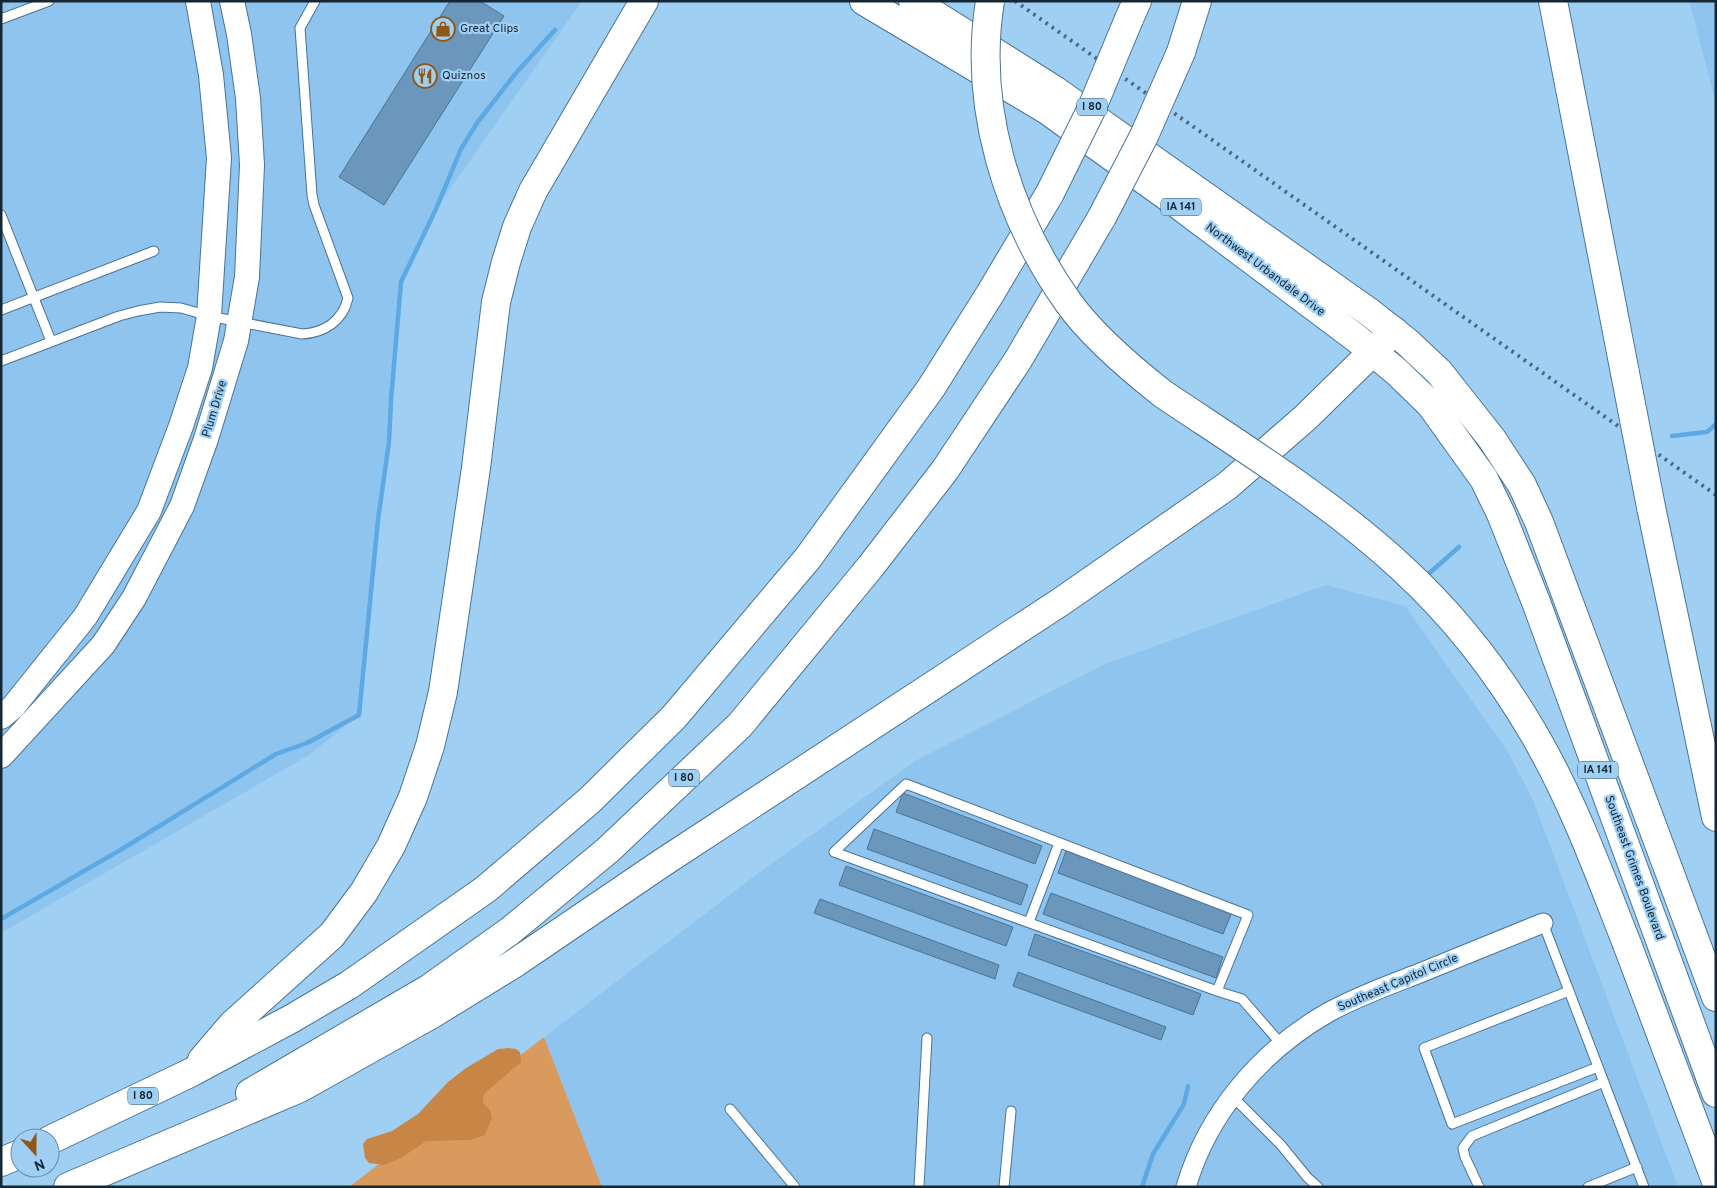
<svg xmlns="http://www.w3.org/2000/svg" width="1717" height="1188" font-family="Overpass,sans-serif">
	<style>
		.built { fill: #8fc4ef }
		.green { fill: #d99a5e }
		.forest { fill: #c88646 }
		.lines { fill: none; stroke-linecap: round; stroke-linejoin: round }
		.stream { stroke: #5ca9e3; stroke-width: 4.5 }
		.building { fill: #6a97bb; stroke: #487496 }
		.service-casing { stroke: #487496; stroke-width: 11 }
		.minor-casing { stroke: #487496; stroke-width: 21 }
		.tertiary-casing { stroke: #487496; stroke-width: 26 }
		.trunk-casing { stroke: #487496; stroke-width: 30 }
		.motorway-casing { stroke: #487496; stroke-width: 30 }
		.service { stroke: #fff; stroke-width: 9 }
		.minor { stroke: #fff; stroke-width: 19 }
		.tertiary { stroke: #fff; stroke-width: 24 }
		.trunk { stroke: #fff; stroke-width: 28 }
		.motorway { stroke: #fff; stroke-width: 28 }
		.rail { stroke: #4b687f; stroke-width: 4; stroke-dasharray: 2.5 5; stroke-linecap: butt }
		.motorway-bridge-casing { stroke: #487496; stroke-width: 30; stroke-linecap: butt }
		.motorway-bridge { stroke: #fff; stroke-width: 28 }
		.labels { text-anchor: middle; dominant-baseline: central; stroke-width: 4.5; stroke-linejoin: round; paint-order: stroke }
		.shield { fill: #a0cff4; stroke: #3f596e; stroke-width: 1 }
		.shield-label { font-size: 11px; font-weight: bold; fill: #152735 }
		.poi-label { font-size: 12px; fill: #152735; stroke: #a0cff4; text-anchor: start }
		.street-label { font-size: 12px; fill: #152735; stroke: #a0cff4 }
	</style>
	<rect width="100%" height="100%" fill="#a0cff4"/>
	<!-- built -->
	<path class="built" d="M1,1H582L436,209L401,282L391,400L389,442L378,520L359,715L309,755L1,933Z
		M1689,1H1716V103Z
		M1326,585L1405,606L1508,752L1533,800L1678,1187H602L544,1037L757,874L915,761L1105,664Z"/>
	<!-- green -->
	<path class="green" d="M544,1037L602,1187H349Z"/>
	<!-- forest -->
	<path class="forest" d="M509,1048L516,1049L520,1052L521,1062L484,1094L483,1103L490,1110L492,1118L485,1135L470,1140L426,1141L401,1158L384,1165L369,1163L365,1158L363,1144L367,1139L392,1131L418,1114L448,1082L466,1068L498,1049Z"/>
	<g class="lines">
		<!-- stream -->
		<path class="stream" d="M1672,436L1707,432L1716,424
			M1425,577L1459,547
			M1,919L122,849L276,754L307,743L359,715L378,520L389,442L391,400L401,282L436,209L461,149L477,123L516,73L555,30
			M1142,1187L1153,1154L1184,1104L1188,1086"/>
	</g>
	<!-- building -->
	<path class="building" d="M450,1H480L504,16L384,205L339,177Z
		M903,793L1042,846L1035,864L896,812Z
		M874,829L1028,885L1021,905L867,849Z
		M1066,851L1232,912L1223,934L1058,873Z
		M846,866L1013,927L1006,946L839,885Z
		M1051,893L1223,957L1216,978L1043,914Z
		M820,899L999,965L995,979L814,913Z
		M1035,934L1201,994L1193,1015L1028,955Z
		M1018,972L1166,1027L1161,1040L1013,986Z"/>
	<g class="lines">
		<!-- service casing -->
		<g class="service-casing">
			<path id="service" d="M1,19L49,1
				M1,215L51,341
				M1,310L154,251
				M1,361L119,316L138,311L160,307L181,308L209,316L302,334C324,333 343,321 348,298L314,205L312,195L300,28L315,1
				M1029,922L1059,843
				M1543,923L1644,1187
				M1217,991L1248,915L906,784L834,852L1217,991L1242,999L1282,1045
				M1569,991L1424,1048L1452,1124L1598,1067
				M1232,1096L1281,1145L1307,1177L1318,1187
				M730,1109L795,1187
				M919,1187L927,1038
				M1004,1187L1011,1111
				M1479,1187L1465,1157L1463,1148L1472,1136L1604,1082
				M1588,1187L1637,1167"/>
		</g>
		<!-- minor casing -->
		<g class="minor-casing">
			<path id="minor" d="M1186,1187C1208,1112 1262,1050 1329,1012C1358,996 1389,985 1420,973C1461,956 1502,940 1543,923"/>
		</g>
		<!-- tertiary casing -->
		<g class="tertiary-casing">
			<path id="tertiary" d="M1,717L13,707L85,617L149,511L181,426L200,368L209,316L219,158L211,75L198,1
				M1,756L103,645L134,598L182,506L206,439L236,341L247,277L252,165L248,98L239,34L232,1"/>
		</g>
		<!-- trunk casing -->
		<g class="trunk-casing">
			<path id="trunk" d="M864,1L1047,110L1168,197L1356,338L1397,372L1431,405L1484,479L1501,514L1536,602L1716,1093
				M913,1L1053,89L1369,312L1407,342L1439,372L1492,439L1522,485L1539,522L1716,997"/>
		</g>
		<!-- motorway casing -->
		<g class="motorway-casing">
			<path id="motorway" d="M1553,1L1625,373
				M1129,19L1137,1
				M1181,52L1197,1
				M1651,507L1716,817
				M1627,944L1716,1181
				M202,1060L232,1025L332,935L364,892L391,846L413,797L430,746L443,692L476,468L496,302L506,262L517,227L533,191L644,1
				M250,1093L430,988L510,931L608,850L740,725L871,566L945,470L1018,360L1102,217
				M50,1140L192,1072L291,1019L349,985L486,889L590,800L674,717L808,558L931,388L990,294L1050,193
				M1,1162L20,1154
				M68,1187L300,1088L432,1014L515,963L662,863L1062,601L1227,486L1305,418L1394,331"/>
		</g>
		<!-- service -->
		<use href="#service" class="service"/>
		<!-- minor -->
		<use href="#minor" class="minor"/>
		<!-- tertiary -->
		<use href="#tertiary" class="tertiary"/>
		<!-- trunk -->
		<use href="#trunk" class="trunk"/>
		<!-- motorway -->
		<use href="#motorway" class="motorway"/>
		<!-- rail -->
		<path class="rail" d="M1015,1L1716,495"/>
		<!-- motorway-bridge casing -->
		<g class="motorway-bridge-casing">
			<path id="motorway-bridge" d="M990,1C973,106 1007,216 1068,302C1092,336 1130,368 1163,394C1245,449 1331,502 1403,569C1454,616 1499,674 1534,734C1573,801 1599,873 1627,944
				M1050,193L1091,110L1129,19
				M1102,217L1144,136L1181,52
				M1625,373L1651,507"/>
		</g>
		<!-- motorway-bridge -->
		<use href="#motorway-bridge" class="motorway-bridge"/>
	</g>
	<!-- icons -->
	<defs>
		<g id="shop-ring" transform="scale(1.25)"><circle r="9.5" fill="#a0cff4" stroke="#915715" stroke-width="1.5"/><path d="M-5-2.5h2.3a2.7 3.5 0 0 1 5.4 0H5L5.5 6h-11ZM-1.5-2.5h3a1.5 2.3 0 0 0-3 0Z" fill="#915715"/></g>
		<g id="restaurant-ring" transform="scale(1.25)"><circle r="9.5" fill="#a0cff4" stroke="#915715" stroke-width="1.5"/><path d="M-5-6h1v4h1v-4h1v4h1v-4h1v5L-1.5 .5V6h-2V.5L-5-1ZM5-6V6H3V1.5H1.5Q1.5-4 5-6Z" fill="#915715"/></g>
	</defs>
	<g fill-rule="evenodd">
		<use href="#shop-ring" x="443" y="29"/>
		<use href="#restaurant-ring" x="425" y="76"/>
	</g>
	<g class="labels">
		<!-- shield labels -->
		<g class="shield">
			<rect x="1077" y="98.5" width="30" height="17" rx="4"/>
			<rect x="1161" y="198.5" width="40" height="17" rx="4"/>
			<rect x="1578" y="761.5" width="40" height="17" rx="4"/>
			<rect x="669" y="769.5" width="30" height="17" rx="4"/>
			<rect x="128" y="1087.5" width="30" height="17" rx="4"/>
		</g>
		<g class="shield-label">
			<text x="1092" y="107">I 80</text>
			<text x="1181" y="207">IA 141</text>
			<text x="1598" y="770">IA 141</text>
			<text x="684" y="778">I 80</text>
			<text x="143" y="1096">I 80</text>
		</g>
		<!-- poi labels -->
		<g class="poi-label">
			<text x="460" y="29">Great Clips</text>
			<text x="442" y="76">Quiznos</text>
		</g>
		<!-- street labels -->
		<g class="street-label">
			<text transform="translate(1265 270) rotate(37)">Northwest Urbandale Drive</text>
			<text transform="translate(215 409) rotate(-73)">Plum Drive</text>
			<text transform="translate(1634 868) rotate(70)">Southeast Grimes Boulevard</text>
			<text transform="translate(1398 983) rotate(-23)">Southeast Capitol Circle</text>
		</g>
	</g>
	<!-- border -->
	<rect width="1717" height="1188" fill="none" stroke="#152735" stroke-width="5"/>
	<!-- north arrow -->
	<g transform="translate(35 1153) rotate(159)"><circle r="24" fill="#a0cff4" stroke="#688ca8"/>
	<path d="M0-4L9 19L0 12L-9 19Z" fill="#915715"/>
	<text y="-8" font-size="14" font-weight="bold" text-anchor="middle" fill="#152735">N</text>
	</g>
</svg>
